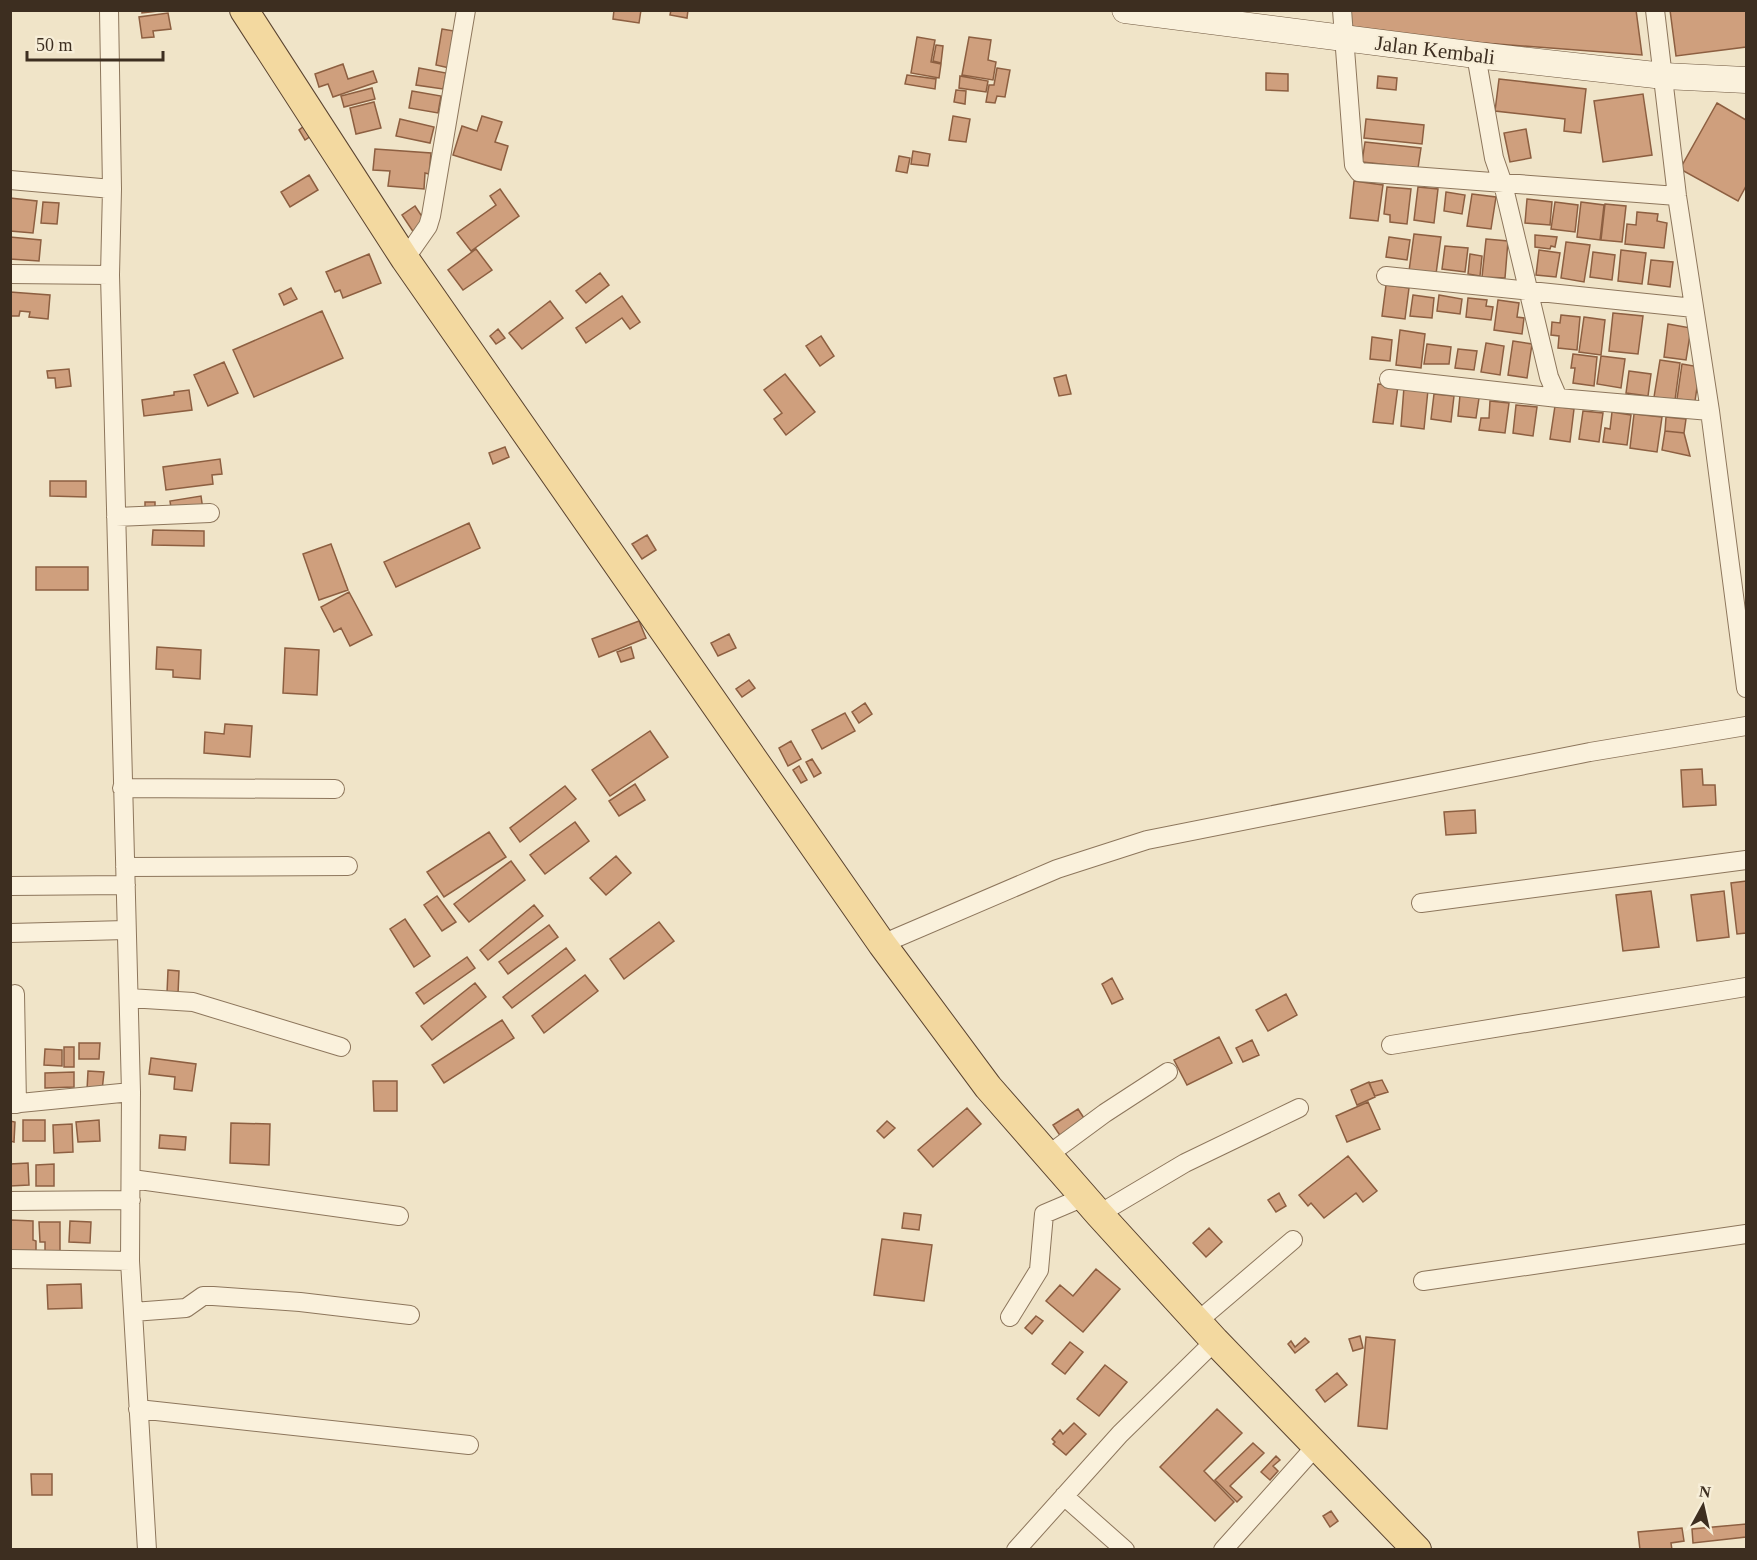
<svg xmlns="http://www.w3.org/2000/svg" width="1757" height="1560" font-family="'Times New Roman',serif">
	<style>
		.building { fill: #cf9f7d; stroke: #8d5f41; stroke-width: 1.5 }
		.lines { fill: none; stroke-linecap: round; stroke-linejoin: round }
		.street-casing { stroke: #8d765c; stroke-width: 20 }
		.secondary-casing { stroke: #6f573f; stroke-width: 27 }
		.primary-casing { stroke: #5b4430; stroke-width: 30 }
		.street { stroke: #faf1dc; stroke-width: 18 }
		.secondary { stroke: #faf1dc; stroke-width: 26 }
		.primary { stroke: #f3d9a0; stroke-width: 28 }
		.labels { text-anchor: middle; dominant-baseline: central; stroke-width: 4.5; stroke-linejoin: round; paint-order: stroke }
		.street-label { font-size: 21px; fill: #3d2e20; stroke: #f7eed8 }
	</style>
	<rect width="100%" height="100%" fill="#f0e4c8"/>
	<!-- building -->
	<path class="building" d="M142,10H168L142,13Z
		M614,10H641L639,23L613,19Z
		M671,10H688L687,18L670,15Z
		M1350,10H1636L1642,55L1353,33Z
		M1670,10H1746V47L1676,56Z
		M168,13L171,29L153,31L154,37L142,38L139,17Z
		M442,29L460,32L454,69L436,65Z
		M917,37L935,40L931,62L941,64L939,78L911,73Z
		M969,37L991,40L988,60L996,62L993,80L962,75Z
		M936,45L943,46L941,63L933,61Z
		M343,64L348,79L373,71L377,82L333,97L328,84L319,87L315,74Z
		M419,68L446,73L443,89L416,85Z
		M997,68L1010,70L1005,97L997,96L995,103L986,102L989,85H994Z
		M1266,73L1288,74V91L1266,90Z
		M907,75L936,79L935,89L905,84Z
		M960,76L988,81L986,92L959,88Z
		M1378,76L1397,78L1396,90L1377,88Z
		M1499,79L1586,89L1581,133L1564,131L1565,119L1495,111Z
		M372,88L375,99L344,107L341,96Z
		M956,90L966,91L965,104L954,102Z
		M412,91L441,96L438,113L409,108Z
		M1643,94L1652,155L1603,162L1594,101Z
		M374,102L381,128L356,134L350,108Z
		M1717,103L1746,120V186L1738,201L1680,169Z
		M482,116L502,122L495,142L508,146L501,170L453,155L462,126L477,131Z
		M953,116L970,119L966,142L949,140Z
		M400,119L434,127L430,143L396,136Z
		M1366,119L1424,125L1422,144L1364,138Z
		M304,126L311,136L305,140L299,130Z
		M1526,129L1531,158L1510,162L1504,133Z
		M1365,142L1421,148L1418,168L1362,162Z
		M375,149L431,153L429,174L425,173L424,189L388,186L390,171L373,170Z
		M913,151L930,154L928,166L911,164Z
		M899,156L910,158L907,173L896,171Z
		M309,175L318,190L290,207L281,192Z
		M1354,181L1383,185L1378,221L1350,218Z
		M1387,187L1411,189L1407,224L1390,222V215L1384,214Z
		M1418,187L1438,189L1434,223L1414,220Z
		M500,189L519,216L471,251L457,233L496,205L490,196Z
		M1446,192L1465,195L1462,214L1444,211Z
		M1472,194L1496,197L1491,229L1467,226Z
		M10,198L37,201L33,233L10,231Z
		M1527,199L1552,202L1550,225L1525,223Z
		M43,202L59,203L57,224L41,223Z
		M1555,202L1578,205L1575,232L1551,229Z
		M1581,202L1604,205L1600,240L1577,237Z
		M1605,204L1626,206L1622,242L1601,240Z
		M415,206L427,224L414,233L402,215Z
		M1637,212L1658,214L1657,221L1667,223L1664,248L1625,244L1627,224L1636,225Z
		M1414,234L1441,237L1436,274L1409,271Z
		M1535,235L1557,237L1555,247L1551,246L1550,249L1535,247Z
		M10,237L41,240L39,261L10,259Z
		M1389,237L1410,240L1407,260L1386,257Z
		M1486,239L1508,241L1505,278L1482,277Z
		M1566,242L1590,245L1584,282L1561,278Z
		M1445,246L1468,248L1465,272L1442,269Z
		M476,249L492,270L463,290L448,270Z
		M1539,250L1560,253L1556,277L1536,275Z
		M1621,250L1646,253L1642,284L1618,281Z
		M1593,252L1615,255L1612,280L1590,277Z
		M369,254L381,283L343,298L340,290L335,292L326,272Z
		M1470,254L1482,256L1480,276L1468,274Z
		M1651,260L1673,262L1670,287L1648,284Z
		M600,273L609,285L586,303L576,291Z
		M1386,285L1409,288L1405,319L1382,316Z
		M291,288L297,299L284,305L279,294Z
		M10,292L50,295L48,319L29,317L30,312L20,311L19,316H10Z
		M1413,295L1434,298L1432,318L1410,316Z
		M1439,295L1462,299L1460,314L1437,311Z
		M622,296L640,322L630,329L622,318L586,343L576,328Z
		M1468,298L1487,300L1486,306L1493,307L1491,320L1466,317Z
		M1498,300L1519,303L1517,317L1524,318L1522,334L1494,330Z
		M550,301L563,318L522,349L509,333Z
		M322,311L343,358L254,397L233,350Z
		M1613,313L1643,316L1638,354L1609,351Z
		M1561,315L1580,317L1577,350L1558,348L1559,336L1551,335L1552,322L1560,323Z
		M1584,317L1605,320L1601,355L1579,352Z
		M1668,324L1691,328L1686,360L1664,357Z
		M498,329L505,338L496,344L490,336Z
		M1400,330L1425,334L1421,368L1396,365Z
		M821,336L834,356L820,366L806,346Z
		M1372,337L1392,340L1390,361L1370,359Z
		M1513,341L1532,344L1527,378L1508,375Z
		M1486,343L1504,346L1500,375L1481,372Z
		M1427,344L1451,347L1449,364H1424Z
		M1458,349L1477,351L1474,370L1455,368Z
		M1573,354L1597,357L1594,386L1573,383L1575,368H1571Z
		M1601,356L1625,359L1621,388L1597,384Z
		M1660,360L1680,363L1675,400L1654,397Z
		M224,362L238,393L208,406L194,375Z
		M1682,364L1700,367L1695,401L1677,399Z
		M69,369L71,386L56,388L55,378H48L47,371Z
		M1629,371L1651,374L1648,396L1626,393Z
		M785,374L815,412L786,435L774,419L782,413L764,390Z
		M1066,375L1071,394L1059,396L1054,378Z
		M1378,384L1398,386L1393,424L1373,422Z
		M1404,387L1428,390L1424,429L1401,426Z
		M189,390L192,410L144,416L142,400L174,395V392Z
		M1434,394L1454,396L1451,422L1431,419Z
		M1460,395L1479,398L1476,418L1458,416Z
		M1490,401L1509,403L1505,433L1479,430L1481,418H1489Z
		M1516,405L1537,407L1533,436L1513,433Z
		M1555,406L1574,409L1570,442L1550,439Z
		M1583,411L1603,413L1599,442L1579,439Z
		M1612,412L1631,415L1627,445L1603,442L1605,428L1610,429Z
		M1634,414L1662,417L1657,452L1630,448Z
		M1666,417L1686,419L1684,433L1665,431Z
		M1665,431L1684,433L1690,456L1662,450Z
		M505,447L509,457L493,464L489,453Z
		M220,459L222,474L212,475L213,484L166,490L163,467Z
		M50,481H86V497L50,496Z
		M201,496L203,510L172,514L170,501Z
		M145,502H155V514L145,513Z
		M469,523L480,548L396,587L384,562Z
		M153,530L204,531V546L152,545Z
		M647,535L656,550L642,559L632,544Z
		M331,544L348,590L319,600L303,554Z
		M36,567H88V590H36Z
		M349,592L372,635L350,646L341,628L334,632L321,607Z
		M639,621L646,638L599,657L592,639Z
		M729,634L736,648L718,656L711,643Z
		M157,647L201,650L200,679L173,677V670L156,669Z
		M631,647L634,658L621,662L617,652Z
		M285,648L319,650L317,695L283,693Z
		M749,680L755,688L742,697L736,689Z
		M865,703L872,714L859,723L852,712Z
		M845,713L855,731L822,749L812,730Z
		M225,724L252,726L250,757L204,753L205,732L224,734Z
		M650,731L668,757L610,796L592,770Z
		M791,741L801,759L788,766L779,748Z
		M812,759L821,773L814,777L806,762Z
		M799,766L807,780L801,783L793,770Z
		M1702,769L1703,785H1715L1716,805L1683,807L1681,770Z
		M635,784L645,800L619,816L609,801Z
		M565,786L576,799L520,842L510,828Z
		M1475,810L1476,833L1446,835L1444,812Z
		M575,822L589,841L545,874L530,855Z
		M489,832L506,857L444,897L427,872Z
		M616,856L631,873L606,895L590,878Z
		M511,861L525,880L469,922L454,904Z
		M1746,881V933L1737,934L1731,883Z
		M1651,891L1659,947L1623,951L1616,895Z
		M1724,891L1729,937L1697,941L1691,895Z
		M437,896L456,922L442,931L424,905Z
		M534,905L543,916L488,960L480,950Z
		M405,919L430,956L414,967L390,929Z
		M659,922L674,941L624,979L610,959Z
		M549,925L558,937L508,974L499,962Z
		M566,948L575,960L512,1008L503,997Z
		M467,957L475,968L424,1004L416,993Z
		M168,970L179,971L178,994L167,993Z
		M585,975L598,991L544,1033L532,1016Z
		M1112,978L1123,999L1112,1004L1102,984Z
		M475,983L486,997L432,1040L421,1026Z
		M1286,994L1297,1015L1268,1031L1256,1010Z
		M502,1020L514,1038L444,1083L432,1065Z
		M1219,1037L1232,1063L1187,1085L1174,1060Z
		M1252,1040L1259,1055L1243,1062L1236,1048Z
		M79,1043H100L99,1059H79Z
		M64,1047H74V1067H64Z
		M45,1049L62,1050V1066L44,1065Z
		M151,1058L196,1064L192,1091L174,1089L175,1077L149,1074Z
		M88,1071L104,1072L102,1091L87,1090Z
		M74,1072V1087L45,1088V1073Z
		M1382,1080L1388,1092L1375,1096L1369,1083Z
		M373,1081H397V1111H374Z
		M1369,1082L1375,1097L1357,1105L1351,1090Z
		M1368,1102L1380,1129L1347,1142L1336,1116Z
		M967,1108L981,1124L933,1167L918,1150Z
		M1078,1109L1088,1124L1063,1140L1053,1125Z
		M23,1120H45V1141H23Z
		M99,1120L100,1141L78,1142L76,1122Z
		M10,1121L15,1122L14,1142L10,1141Z
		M887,1121L895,1128L884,1138L877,1131Z
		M231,1123L270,1124L269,1165L230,1163Z
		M72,1124L73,1152L54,1153L53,1125Z
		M160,1135L186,1137L185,1150L159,1148Z
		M1348,1156L1377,1191L1363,1202L1356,1193L1324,1218L1311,1203L1308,1206L1299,1195Z
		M28,1163L29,1185L10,1186V1164Z
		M54,1164V1186H36V1165Z
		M1279,1193L1286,1206L1276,1212L1268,1200Z
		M904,1213L921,1215L919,1230L902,1228Z
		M11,1220L33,1221V1240L36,1241V1252L10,1253Z
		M70,1221L91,1222L90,1243L69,1242Z
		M39,1222H60V1253H45V1242H40Z
		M1209,1228L1222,1242L1206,1257L1193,1243Z
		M882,1239L932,1245L924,1301L874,1295Z
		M1096,1269L1120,1289L1083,1332L1046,1301L1060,1285L1073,1296Z
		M81,1284L82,1308L48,1309L47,1285Z
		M1036,1316L1043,1321L1032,1334L1025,1328Z
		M1360,1336L1363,1348L1353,1351L1349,1339Z
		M1366,1337L1395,1340L1387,1429L1358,1426Z
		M1305,1338L1309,1342L1295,1353L1288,1344L1291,1341L1295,1347Z
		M1070,1342L1083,1352L1065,1374L1052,1364Z
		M1105,1365L1127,1382L1099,1416L1077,1399Z
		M1337,1373L1347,1385L1325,1402L1316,1390Z
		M1217,1409L1242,1433L1204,1471L1234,1502L1215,1521L1160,1467Z
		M1074,1423L1086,1434L1066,1455L1053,1444L1055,1442L1052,1439L1060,1430L1063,1434Z
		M1253,1443L1264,1453L1230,1486L1242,1497L1237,1502L1215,1480Z
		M1276,1456L1280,1460L1273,1466L1278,1471L1270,1480L1261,1472Z
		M31,1474H52V1495H32Z
		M1331,1511L1338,1521L1330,1527L1323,1516Z
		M1746,1524V1537L1693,1543L1692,1529Z
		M1682,1528L1684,1541L1671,1543L1672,1550H1640L1638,1532Z"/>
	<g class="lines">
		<!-- street casing -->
		<g class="street-casing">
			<path id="street" d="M109,10L112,189L110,275L131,1092L130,1261L147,1550
				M1342,10L1353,153L1354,165L1359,172L1677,196
				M1655,10L1677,196L1710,411L1746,688
				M1476,55L1494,158L1503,184L1549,377L1558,398
				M10,180L112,189
				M405,259L428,226L431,216L466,10
				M10,274L110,275
				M1386,276L1694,308
				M1389,379L1558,398L1710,411
				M116,517L210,513
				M122,788L335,789
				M125,867L348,866
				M10,886L126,885
				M1421,903L1746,860
				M10,933L126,930
				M882,944L1057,869L1147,840L1590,752L1746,726
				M15,994L17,1104
				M129,998L193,1002L341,1047
				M1391,1045L1746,987
				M10,1104L131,1092
				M1048,1155L1105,1113L1168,1072
				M132,1179L399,1216
				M10,1201L131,1200
				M1099,1214L1185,1163L1299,1108
				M10,1259L130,1261
				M1423,1281L1746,1234
				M133,1312L186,1308L203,1296H213L300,1302L410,1315
				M1010,1317L1039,1270L1044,1214L1084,1197
				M1198,1321L1293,1240
				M138,1409L469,1445
				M1064,1496L1125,1550
				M1016,1550L1120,1434L1215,1341
				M1223,1550L1316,1446"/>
		</g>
		<!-- secondary casing -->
		<g class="secondary-casing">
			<path id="secondary" d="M1125,10L1476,55L1664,76L1746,80"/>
		</g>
		<!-- primary casing -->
		<g class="primary-casing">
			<path id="primary" d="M244,10L405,259L882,944L988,1087L1099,1214L1215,1341L1417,1550"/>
		</g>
		<!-- street -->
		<use href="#street" class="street"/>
		<!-- secondary -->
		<use href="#secondary" class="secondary"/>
		<!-- primary -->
		<use href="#primary" class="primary"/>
	</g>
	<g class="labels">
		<!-- street labels -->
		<g class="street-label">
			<text transform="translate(1435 50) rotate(7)">Jalan Kembali</text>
		</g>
	</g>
	<!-- border -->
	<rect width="1757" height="1560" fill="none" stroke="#3d2e20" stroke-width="24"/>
	<!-- north arrow -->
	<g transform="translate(1703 1506) rotate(8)" stroke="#f7eed8" stroke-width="4.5" paint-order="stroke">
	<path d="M0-4.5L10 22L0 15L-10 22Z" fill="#3d2e20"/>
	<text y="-9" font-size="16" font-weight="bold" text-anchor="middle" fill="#3d2e20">N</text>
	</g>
	<!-- scale -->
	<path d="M27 51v9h136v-9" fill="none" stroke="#3d2e20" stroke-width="3"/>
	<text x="36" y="51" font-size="18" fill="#3d2e20" stroke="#f7eed8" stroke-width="4.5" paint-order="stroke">50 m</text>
</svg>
